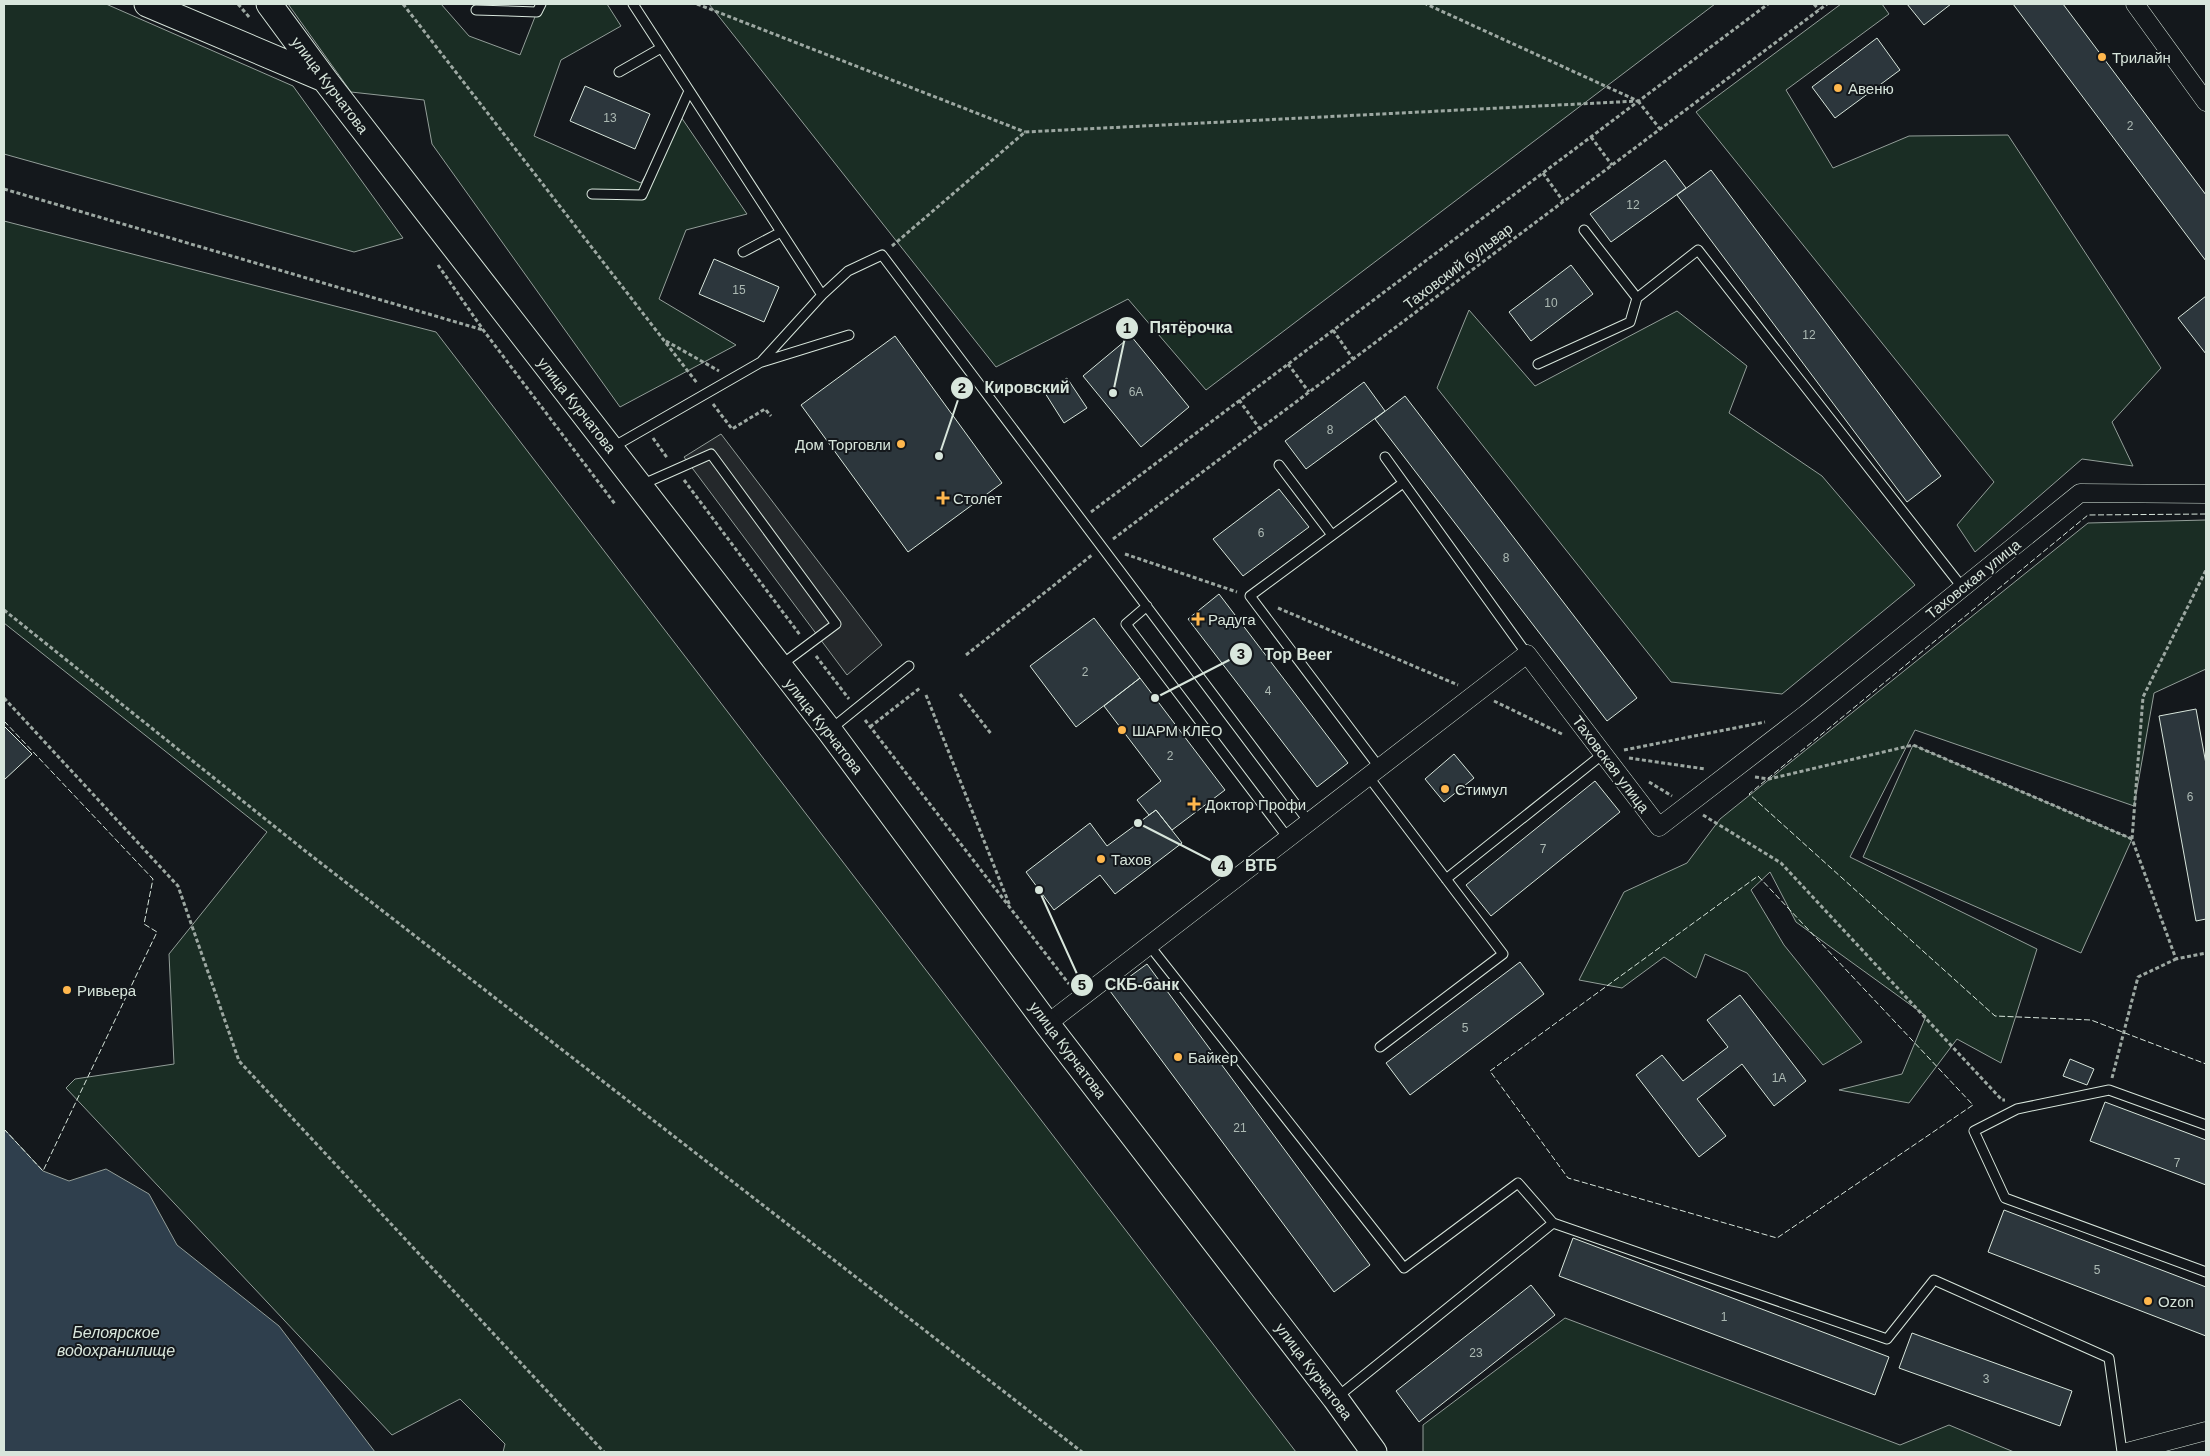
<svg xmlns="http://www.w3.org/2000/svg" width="2210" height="1456" font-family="Arial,sans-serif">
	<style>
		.green { fill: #1a2d24; stroke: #939e99 }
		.parking { fill: #24282b; stroke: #939e99 }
		.water { fill: #2f3f4d; stroke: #939e99 }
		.building { fill: #2c363c; stroke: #d8e6dc }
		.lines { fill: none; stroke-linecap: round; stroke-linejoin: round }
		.lane-casing { stroke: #d8e6dc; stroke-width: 11 }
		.street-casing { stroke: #d8e6dc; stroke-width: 19 }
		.secondary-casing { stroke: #d8e6dc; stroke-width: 27 }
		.path { stroke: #9da8a2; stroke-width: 3; stroke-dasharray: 4 2.5; stroke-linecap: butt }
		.lane { stroke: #14181c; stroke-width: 9 }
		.street { stroke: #14181c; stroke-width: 18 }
		.secondary { stroke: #14181c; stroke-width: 25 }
		.fence { stroke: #d8e6dc; stroke-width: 1; stroke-dasharray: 6 2.5; stroke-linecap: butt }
		.poi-dot { fill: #ffb74d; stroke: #14181c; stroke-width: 2 }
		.labels { text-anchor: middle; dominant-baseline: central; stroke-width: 4; stroke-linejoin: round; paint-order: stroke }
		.number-label { font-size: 12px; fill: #adbab4 }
		.poi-label { font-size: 15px; fill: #d8e6dc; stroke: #14181c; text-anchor: start }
		.street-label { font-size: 15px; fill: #d8e6dc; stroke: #14181c }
		.water-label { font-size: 16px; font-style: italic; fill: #d8e6dc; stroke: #14181c }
		.leader { fill: none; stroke: #d8e6dc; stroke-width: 2 }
		.callout-dot { fill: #d8e6dc; stroke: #14181c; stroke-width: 2 }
		.mark-label { font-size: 15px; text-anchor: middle; font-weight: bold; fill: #111 }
		.callout-label { font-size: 16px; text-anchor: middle; font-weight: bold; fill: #d8e6dc; stroke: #14181c; stroke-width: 4; stroke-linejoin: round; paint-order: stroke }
	</style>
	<rect width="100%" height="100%" fill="#14181c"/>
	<!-- green -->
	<path class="green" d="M4,4H106L293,86L403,238L354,252L4,154Z
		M288,4H441L469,36L520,55L540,4H607L621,26L561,60L534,136L641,183L681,117L747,214L686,230L659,299L736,345L620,407L432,144L424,100L351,92Z
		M709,4H1715L1206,390L1128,299L996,367Z
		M1841,4H1882L1889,14L1786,90L1833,168L1909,136L2008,135L2161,368L2112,422L2133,466L2082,459L1975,552L1957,525L1994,482L1696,112Z
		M4,221L436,332L1296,1452H503L505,1444L460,1399L392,1435L66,1088L75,1079L174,1064L169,954L267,832L4,623Z
		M1469,310L1535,386L1677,311L1747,366L1729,413L1822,476L1915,585L1782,694L1671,682L1437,388Z
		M2206,520V669L2154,693L2134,806L1915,730L1850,857L2037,949L2001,1063L1957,1039L1909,1103L1839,1090L1902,1074L1926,1016L1796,922L1770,872L1751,890L1784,945L1862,1042L1823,1065L1747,973L1705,954L1696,978L1664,957L1622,988L1579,980L1624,892L1687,863L1720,819L2088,523Z
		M1913,745L2132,839L2081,953L1863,857Z
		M1565,1318L1900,1445L1949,1425L2014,1452H1423V1425Z"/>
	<!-- parking -->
	<path class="parking" d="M721,434L882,645L847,675L684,457Z"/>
	<!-- water -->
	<path class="water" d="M4,1129L43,1171L69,1181L106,1169L149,1194L177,1245L279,1326L375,1452H4Z"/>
	<!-- building -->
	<path class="building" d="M1907,4H1951L1924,25Z
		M2013,4H2063L2206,195V261Z
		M1877,38L1900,70L1835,118L1812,87Z
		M585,86L650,114L635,149L570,121Z
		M1665,160L1686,188L1611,242L1590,214Z
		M1711,170L1941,476L1907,502L1677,195Z
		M714,259L779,287L764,322L699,294Z
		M1571,265L1593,294L1531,341L1509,312Z
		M2206,296V354L2178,318Z
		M895,336L1002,483L908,552L801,405Z
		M1131,336L1189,407L1141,447L1083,376Z
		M1067,378L1087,408L1064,423L1045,393Z
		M1364,382L1385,411L1306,469L1285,441Z
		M1405,396L1637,698L1607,721L1375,419Z
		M1279,489L1309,527L1243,576L1213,539Z
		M1219,594L1348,763L1317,787L1188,619Z
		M1094,618L1140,678L1076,727L1030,666Z
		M1140,678L1225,790L1172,830L1156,810L1149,815L1137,800L1161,781L1104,706Z
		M2196,709L2206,764V919L2196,921L2159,716Z
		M4,726L32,754L4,780Z
		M1454,754L1474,778L1444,802L1425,779Z
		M1595,781L1620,812L1491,916L1466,885Z
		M1156,810L1182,843L1115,894L1100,875L1054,910L1026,872L1090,823L1107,846Z
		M1520,962L1544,994L1410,1095L1386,1063Z
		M1147,964L1370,1265L1334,1292L1110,991Z
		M1740,995L1806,1081L1774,1106L1742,1064L1697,1099L1726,1136L1699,1157L1636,1075L1662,1055L1683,1081L1728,1047L1707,1020Z
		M2070,1059L2094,1069L2087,1085L2063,1076Z
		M2105,1102L2206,1140V1185L2090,1141Z
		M2004,1210L2206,1287V1336L1988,1252Z
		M1573,1238L1889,1357L1875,1395L1559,1276Z
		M1531,1285L1555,1315L1419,1422L1396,1391Z
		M1912,1333L2072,1391L2060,1426L1899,1368Z"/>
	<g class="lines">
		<!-- lane casing -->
		<g class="lane-casing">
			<path id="lane" d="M633,4L822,295
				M476,10L537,12L541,4
				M619,72L661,48
				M592,194L642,195L689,91
				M1584,230L1637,298
				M743,252L781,232
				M762,362L849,335
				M1538,364L1630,322L1637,298L1698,250L1962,587
				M613,447L761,362L822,295L848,271L882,255L1309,822
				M1385,457L1527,654
				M1279,465L1332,535
				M641,485L711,454L836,624L781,665
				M1147,606L1126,624L1288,838
				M831,729L909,666
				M1379,767L1250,596L1403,483
				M1368,776L1503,954L1380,1047
				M1446,879L1603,754
				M1149,945L1404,1268L1518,1183L1553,1223
				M2206,1125L2109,1090L2017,1109L1974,1131L2005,1198L2206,1272
				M1336,1398L1553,1223L1887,1339L1934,1280L2109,1358L2122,1452"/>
		</g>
		<!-- street casing -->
		<g class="street-casing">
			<path id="street" d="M2135,4L2206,102
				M1047,1024L1527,654L1659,827L1806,714L2080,493L2206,494
				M2127,1452L2206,1431"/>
		</g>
		<!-- secondary casing -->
		<g class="secondary-casing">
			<path id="secondary" d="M147,4L324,79
				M269,4L325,80L829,730L1047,1024L1335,1398L1374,1452"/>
		</g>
		<!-- path -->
		<path class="path" d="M238,4L250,18
			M403,4L697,383
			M697,4L1025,132
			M1814,4L1819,10
			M1638,101L1660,129
			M1591,137L1612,165
			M1543,173L1563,201
			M4,189L483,330
			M892,246L1025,132L1638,101L1426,4
			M438,265L484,331L615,504
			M1333,330L1353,359
			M666,341L719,371
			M1288,364L1309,392
			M1239,400L1260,429
			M713,404L732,429L765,409L771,416
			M653,438L668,459
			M684,480L800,635
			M1091,512L1768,4
			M1113,539L1827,4
			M1125,554L1237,592
			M1278,608L1458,685
			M4,610L304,850L1082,1452
			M966,655L1092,555
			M816,656L849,699
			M960,694L992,735
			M926,695L1010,906
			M4,698L178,886L239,1061L604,1452
			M1494,701L1564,735
			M865,720L1069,984
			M870,727L920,688
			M1624,750L1765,722
			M1629,758L1705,769
			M1755,777L1769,779L1913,745L2132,839L2176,959L2206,953
			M1649,782L1672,796
			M1703,815L1781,863L2002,1100H2005
			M2132,839L2143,697L2206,570
			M2112,1078L2138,977L2176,959"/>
		<!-- lane -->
		<use href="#lane" class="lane"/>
		<!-- street -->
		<use href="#street" class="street"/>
		<!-- secondary -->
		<use href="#secondary" class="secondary"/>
		<!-- fence -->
		<path class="fence" d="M2206,514L2088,515L1749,794L1995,1016L2091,1020L2206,1064
			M4,721L153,879L144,924L157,932L43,1171L4,1129
			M1758,876L1973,1105L1777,1238L1568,1178L1490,1071Z"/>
	</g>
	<!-- markers -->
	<g class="poi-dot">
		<circle cx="2102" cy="57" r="5"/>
		<circle cx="1838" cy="88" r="5"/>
		<circle cx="901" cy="444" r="5"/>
		<path d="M940.5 490.5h5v5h5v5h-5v5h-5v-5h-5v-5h5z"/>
		<path d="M1195.5 611.5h5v5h5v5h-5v5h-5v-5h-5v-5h5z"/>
		<circle cx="1122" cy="730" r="5"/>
		<circle cx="1445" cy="789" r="5"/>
		<path d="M1191.5 796.5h5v5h5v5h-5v5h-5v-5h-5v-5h5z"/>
		<circle cx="1101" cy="859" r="5"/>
		<circle cx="67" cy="990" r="5"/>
		<circle cx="1178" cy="1057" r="5"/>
		<circle cx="2148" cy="1301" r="5"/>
	</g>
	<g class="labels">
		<!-- number labels -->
		<g class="number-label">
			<text x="610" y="118">13</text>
			<text x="2130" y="126">2</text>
			<text x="1633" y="205">12</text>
			<text x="739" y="290">15</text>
			<text x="1551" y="303">10</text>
			<text x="1809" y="335">12</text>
			<text x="1136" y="392">6А</text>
			<text x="1330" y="430">8</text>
			<text x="1261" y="533">6</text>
			<text x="1506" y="558">8</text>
			<text x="1085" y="672">2</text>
			<text x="1268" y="691">4</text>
			<text x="1170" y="756">2</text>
			<text x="2190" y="797">6</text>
			<text x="1543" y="849">7</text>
			<text x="1465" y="1028">5</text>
			<text x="1779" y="1078">1А</text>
			<text x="1240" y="1128">21</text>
			<text x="2177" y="1163">7</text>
			<text x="2097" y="1270">5</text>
			<text x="1724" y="1317">1</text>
			<text x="1476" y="1353">23</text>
			<text x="1986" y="1379">3</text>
		</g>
		<!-- poi labels -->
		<g class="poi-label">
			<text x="2112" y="57">Трилайн</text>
			<text x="1848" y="88">Авеню</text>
			<text x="891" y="444" text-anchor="end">Дом Торговли</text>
			<text x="953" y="498">Столет</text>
			<text x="1208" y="619">Радуга</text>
			<text x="1132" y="730">ШАРМ КЛЕО</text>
			<text x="1455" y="789">Стимул</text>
			<text x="1205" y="804">Доктор Профи</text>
			<text x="1111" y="859">Тахов</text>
			<text x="77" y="990">Ривьера</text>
			<text x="1188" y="1057">Байкер</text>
			<text x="2158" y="1301">Ozon</text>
		</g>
		<!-- street labels -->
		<g class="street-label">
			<text transform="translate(330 85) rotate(53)">улица Курчатова</text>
			<text transform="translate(1458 266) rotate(-37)">Таховский бульвар</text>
			<text transform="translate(577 405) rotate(52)">улица Курчатова</text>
			<text transform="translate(1973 579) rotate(-39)">Таховская улица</text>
			<text transform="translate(824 726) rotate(52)">улица Курчатова</text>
			<text transform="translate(1611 764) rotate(53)">Таховская улица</text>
			<text transform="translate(1068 1050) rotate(53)">улица Курчатова</text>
			<text transform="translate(1314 1371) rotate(53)">улица Курчатова</text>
		</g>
		<!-- water labels -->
		<g class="water-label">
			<text x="116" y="1332">Белоярское<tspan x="116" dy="18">водохранилище</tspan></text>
		</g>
	</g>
	<!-- callouts -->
	<path class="leader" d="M1113 393L1127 328M939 456L962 388M1155 698L1241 654M1138 823L1222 866M1039 890L1082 985"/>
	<g class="callout-dot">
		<circle cx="1113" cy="393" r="5"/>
		<circle cx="939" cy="456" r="5"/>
		<circle cx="1155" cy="698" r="5"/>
		<circle cx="1138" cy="823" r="5"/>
		<circle cx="1039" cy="890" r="5"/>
		<circle cx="1127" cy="328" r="12"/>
		<circle cx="962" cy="388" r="12"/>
		<circle cx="1241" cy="654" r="12"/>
		<circle cx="1222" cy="866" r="12"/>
		<circle cx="1082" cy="985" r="12"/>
	</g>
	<g class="mark-label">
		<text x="1127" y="333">1</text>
		<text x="962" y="393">2</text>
		<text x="1241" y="659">3</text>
		<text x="1222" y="871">4</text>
		<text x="1082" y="990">5</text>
	</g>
	<g class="callout-label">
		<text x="1191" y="333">Пятёрочка</text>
		<text x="1027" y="393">Кировский</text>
		<text x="1298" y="660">Top Beer</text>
		<text x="1261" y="871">ВТБ</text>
		<text x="1142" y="990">СКБ-банк</text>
	</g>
	<!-- border -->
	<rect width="2210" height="1456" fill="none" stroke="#d8e6dc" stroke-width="10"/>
</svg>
